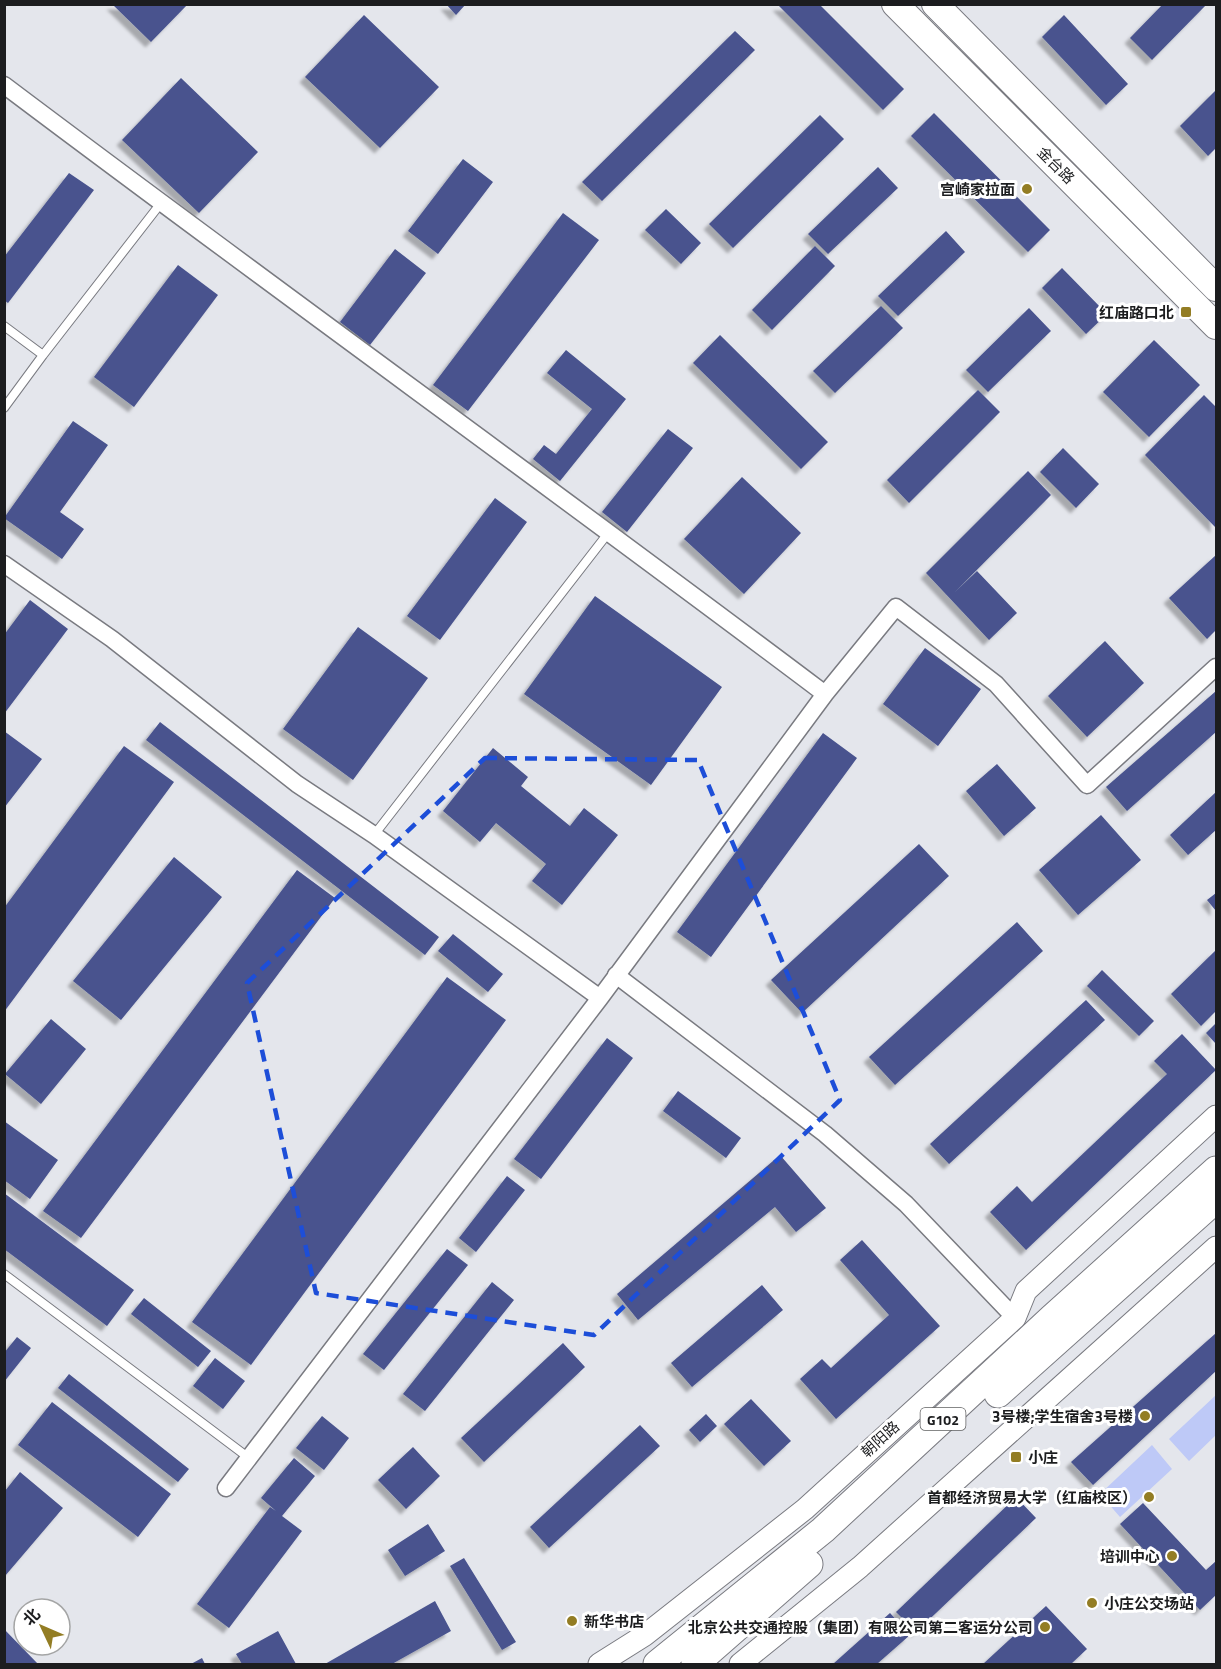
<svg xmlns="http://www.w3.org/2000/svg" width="1221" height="1669" font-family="'Titillium Web','Noto Sans SC',sans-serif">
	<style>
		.green { fill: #bec9f7 }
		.building { fill: #48538e; filter: url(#shadow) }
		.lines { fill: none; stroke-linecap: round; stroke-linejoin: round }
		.service-casing { stroke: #797a80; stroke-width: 10 }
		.minor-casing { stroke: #797a80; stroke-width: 19 }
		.tertiary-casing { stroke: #797a80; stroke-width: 23 }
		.primary-casing { stroke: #797a80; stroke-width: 28 }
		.trunk-casing { stroke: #797a80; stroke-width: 29 }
		.service { stroke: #fff; stroke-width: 8 }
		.minor { stroke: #fff; stroke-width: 16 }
		.tertiary { stroke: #fff; stroke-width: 21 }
		.primary { stroke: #fff; stroke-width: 26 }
		.trunk { stroke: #fff; stroke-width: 27 }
		.marked { fill: none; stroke: #1d4ed8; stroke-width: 4.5; stroke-dasharray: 12 8; stroke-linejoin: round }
		.poi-dot { fill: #937d24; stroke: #fff; stroke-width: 2 }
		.labels { text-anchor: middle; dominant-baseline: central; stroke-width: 6; stroke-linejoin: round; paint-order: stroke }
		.shield { fill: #fff; stroke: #606162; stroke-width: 1.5 }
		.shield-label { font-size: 14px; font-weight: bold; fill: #1c1d1f }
		.street-label { font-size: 15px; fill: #1c1d1f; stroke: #fff }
		.poi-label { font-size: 15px; font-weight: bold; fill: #1c1d1f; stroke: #fff; text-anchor: end }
	</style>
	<defs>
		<filter id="shadow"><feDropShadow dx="-5.5" dy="5.5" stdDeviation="1.5" flood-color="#0004"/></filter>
	</defs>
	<rect width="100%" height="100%" fill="#e4e6ec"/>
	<!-- green -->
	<path class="green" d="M1216,1395V1435L1189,1461L1169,1439Z
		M1152,1445L1172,1469L1120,1517L1100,1494Z"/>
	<!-- building -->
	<path class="building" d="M112,4H188L151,42Z
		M446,4H466L456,15Z
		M1163,4H1207L1152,60L1130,38Z
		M778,5H820L904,89L883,110Z
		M364,15L439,87L380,148L305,77Z
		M1064,15L1128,84L1106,105L1042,37Z
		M735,31L755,50L602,201L582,182Z
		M181,78L258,152L199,213L122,140Z
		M1216,90V148L1208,156L1180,126Z
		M934,113L1050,230L1028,252L911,136Z
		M820,115L844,139L733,248L709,224Z
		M463,159L493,182L438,254L408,231Z
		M878,167L898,188L828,254L808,234Z
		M69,173L94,190L8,303L4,300V257Z
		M666,209L701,243L681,264L645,230Z
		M563,213L599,240L468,411L433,385Z
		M946,231L965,252L898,316L878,296Z
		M815,246L835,266L772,330L752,310Z
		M395,249L426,273L370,345L340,322Z
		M178,265L218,295L134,407L94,377Z
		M1062,268L1107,314L1086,334L1042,288Z
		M881,306L903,328L835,393L813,371Z
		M1029,308L1051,331L988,392L966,370Z
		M720,335L828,442L801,469L693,363Z
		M1154,340L1200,385L1149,437L1103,392Z
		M566,350L626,399L560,481L533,459L544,445L556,454L592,409L547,373Z
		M978,390L1000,412L909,503L887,480Z
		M1204,395L1216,407V528L1145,455Z
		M73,421L108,445L60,512L84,529L62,559L4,518Z
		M668,429L693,448L627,532L602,512Z
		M1063,448L1099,484L1076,508L1040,472Z
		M1028,471L1051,495L955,592L977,571L1017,613L989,640L926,573Z
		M742,477L801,533L744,594L684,539Z
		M495,498L527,522L440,640L407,616Z
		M1216,555V630L1207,639L1169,598Z
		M595,596L722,687L651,785L524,694Z
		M30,600L68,629L4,714V635Z
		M358,627L428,678L353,780L283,729Z
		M1105,641L1144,683L1087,737L1048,696Z
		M925,648L981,689L938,746L883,704Z
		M1216,691V732L1127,811L1106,787Z
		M160,722L439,937L425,955L146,740Z
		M4,731L42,759L4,808Z
		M823,733L857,758L711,957L677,932Z
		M124,746L174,782L4,1012V908Z
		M493,748L528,777L521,786L570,826L584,808L618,835L562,905L532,881L546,864L496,823L480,842L443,811Z
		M997,764L1036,808L1004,836L966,791Z
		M1216,792V830L1188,855L1170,835Z
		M1101,815L1141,860L1078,915L1039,870Z
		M919,844L949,876L802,1013L771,980Z
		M174,857L222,897L121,1020L73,981Z
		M297,870L335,898L81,1238L43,1211Z
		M1216,893V911L1207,900Z
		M1017,922L1043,951L895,1085L869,1057Z
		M453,934L503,974L488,992L438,951Z
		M1216,950V1011L1201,1026L1171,994Z
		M1102,970L1154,1021L1139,1036L1087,986Z
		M447,977L506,1020L251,1365L192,1322Z
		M1086,1000L1105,1020L949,1164L930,1144Z
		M51,1019L86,1049L41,1104L5,1074Z
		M1216,1023V1044L1206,1033Z
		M1182,1034L1216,1070L1026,1250L990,1212L1017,1186L1032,1202L1167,1074L1154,1061Z
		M607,1038L633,1058L541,1179L514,1159Z
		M678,1091L741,1138L726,1158L663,1111Z
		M4,1121L58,1160L30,1199L4,1180Z
		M780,1155L826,1208L796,1232L775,1207L638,1320L617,1294Z
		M507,1176L525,1190L476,1252L459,1238Z
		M4,1193L134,1290L107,1326L4,1249Z
		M862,1240L940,1326L836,1419L800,1379L822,1359L831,1368L889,1315L840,1260Z
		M447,1249L468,1265L384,1370L363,1354Z
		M492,1282L514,1300L425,1411L403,1394Z
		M762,1285L783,1310L692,1387L671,1363Z
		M144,1298L211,1351L198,1367L131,1314Z
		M1216,1333V1371L1093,1485L1071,1462Z
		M17,1337L31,1348L4,1382V1353Z
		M563,1343L585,1367L484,1462L461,1438Z
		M215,1358L245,1381L223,1409L193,1386Z
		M69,1374L189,1469L178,1482L58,1388Z
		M751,1399L791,1441L764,1466L724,1424Z
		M52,1402L171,1494L138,1537L18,1445Z
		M706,1414L717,1426L700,1442L689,1430Z
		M322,1416L349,1438L324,1470L296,1448Z
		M640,1425L660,1446L549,1548L530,1527Z
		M413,1447L440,1476L406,1509L378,1480Z
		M294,1458L315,1476L282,1516L302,1531L229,1628L197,1604L270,1507L276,1511L261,1498Z
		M20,1472L63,1508L5,1576V1491Z
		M1016,1497L1036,1518L916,1632L896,1612Z
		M1143,1503L1206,1570L1216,1561V1595L1200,1610L1120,1524Z
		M428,1524L445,1551L405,1576L388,1550Z
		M464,1558L516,1642L502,1650L450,1566Z
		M435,1601L451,1631L392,1664H325Z
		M1046,1606L1087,1649L1071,1664H983Z
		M890,1613L910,1635L877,1664H833Z
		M4,1629L38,1664H4Z
		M278,1631L296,1664H242L236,1654Z
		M202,1658L205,1664H191Z"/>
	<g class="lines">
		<!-- service casing -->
		<g class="service-casing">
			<path id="service" d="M4,326L43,355
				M4,408L43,355L161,203
				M374,835L609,532
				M4,1274L249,1458"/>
		</g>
		<!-- minor casing -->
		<g class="minor-casing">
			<path id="minor" d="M4,85C276,290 553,489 825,694L600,998L226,1488
				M4,564L112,639L297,784L374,835L600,998
				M825,694L896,607L996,684L1087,785L1216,667
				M616,975L825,1134L906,1204L1015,1318"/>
		</g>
		<!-- tertiary casing -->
		<g class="tertiary-casing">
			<path id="tertiary" d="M599,1664L645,1635L805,1509L1015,1318L1026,1291L1216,1116
				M740,1664L860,1567L1216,1247"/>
		</g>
		<!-- primary casing -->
		<g class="primary-casing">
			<path id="primary" d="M895,4L1216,326
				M935,4L1216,288"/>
		</g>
		<!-- trunk casing -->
		<g class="trunk-casing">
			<path id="trunk" d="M998,1394L1216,1199
				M657,1664L823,1530L1052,1318L1216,1170
				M695,1664L809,1564"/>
		</g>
		<!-- service -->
		<use href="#service" class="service"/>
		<!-- minor -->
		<use href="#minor" class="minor"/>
		<!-- tertiary -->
		<use href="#tertiary" class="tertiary"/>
		<!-- primary -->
		<use href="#primary" class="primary"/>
		<!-- trunk -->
		<use href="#trunk" class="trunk"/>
	</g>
	<!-- marked area -->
	<path class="marked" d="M485,758L698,760L840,1100L594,1335L316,1293L247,983Z"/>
	<!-- markers -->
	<g class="poi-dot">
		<circle cx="1027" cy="189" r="6"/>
		<rect x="1180" y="306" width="12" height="12" rx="3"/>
		<circle cx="1145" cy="1416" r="6"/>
		<rect x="1010" y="1451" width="12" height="12" rx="3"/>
		<circle cx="1149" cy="1497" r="6"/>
		<circle cx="1172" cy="1556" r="6"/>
		<circle cx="1092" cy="1603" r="6"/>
		<circle cx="572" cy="1621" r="6"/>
		<circle cx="1045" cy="1627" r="6"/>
	</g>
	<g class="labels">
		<!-- shield labels -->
		<rect class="shield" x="920.5" y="1408" width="45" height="22" rx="4.5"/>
		<g class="shield-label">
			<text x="943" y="1419">G102</text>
		</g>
		<!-- street labels -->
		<g class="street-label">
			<text transform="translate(1056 165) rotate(45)">金台路</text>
			<text transform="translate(880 1439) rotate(-42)">朝阳路</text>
		</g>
		<!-- poi labels -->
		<g class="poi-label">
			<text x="1015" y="189">宫崎家拉面</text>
			<text x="1174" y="312">红庙路口北</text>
			<text x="1133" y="1416">3号楼;学生宿舍3号楼</text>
			<text x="1028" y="1457" text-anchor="start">小庄</text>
			<text x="1137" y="1497">首都经济贸易大学（红庙校区）</text>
			<text x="1160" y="1556">培训中心</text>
			<text x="1104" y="1603" text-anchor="start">小庄公交场站</text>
			<text x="584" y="1621" text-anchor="start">新华书店</text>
			<text x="1033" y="1627">北京公共交通控股（集团）有限公司第二客运分公司</text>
		</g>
	</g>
	<!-- border -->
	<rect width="1221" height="1669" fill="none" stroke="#1c1d1f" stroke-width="12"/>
	<!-- north arrow -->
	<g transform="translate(42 1627) rotate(314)"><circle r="28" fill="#ffffff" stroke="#a4a5a5" stroke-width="1.5"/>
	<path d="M0-4.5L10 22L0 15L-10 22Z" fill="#937d24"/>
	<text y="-9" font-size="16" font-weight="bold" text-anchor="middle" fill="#1c1d1f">北</text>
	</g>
</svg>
